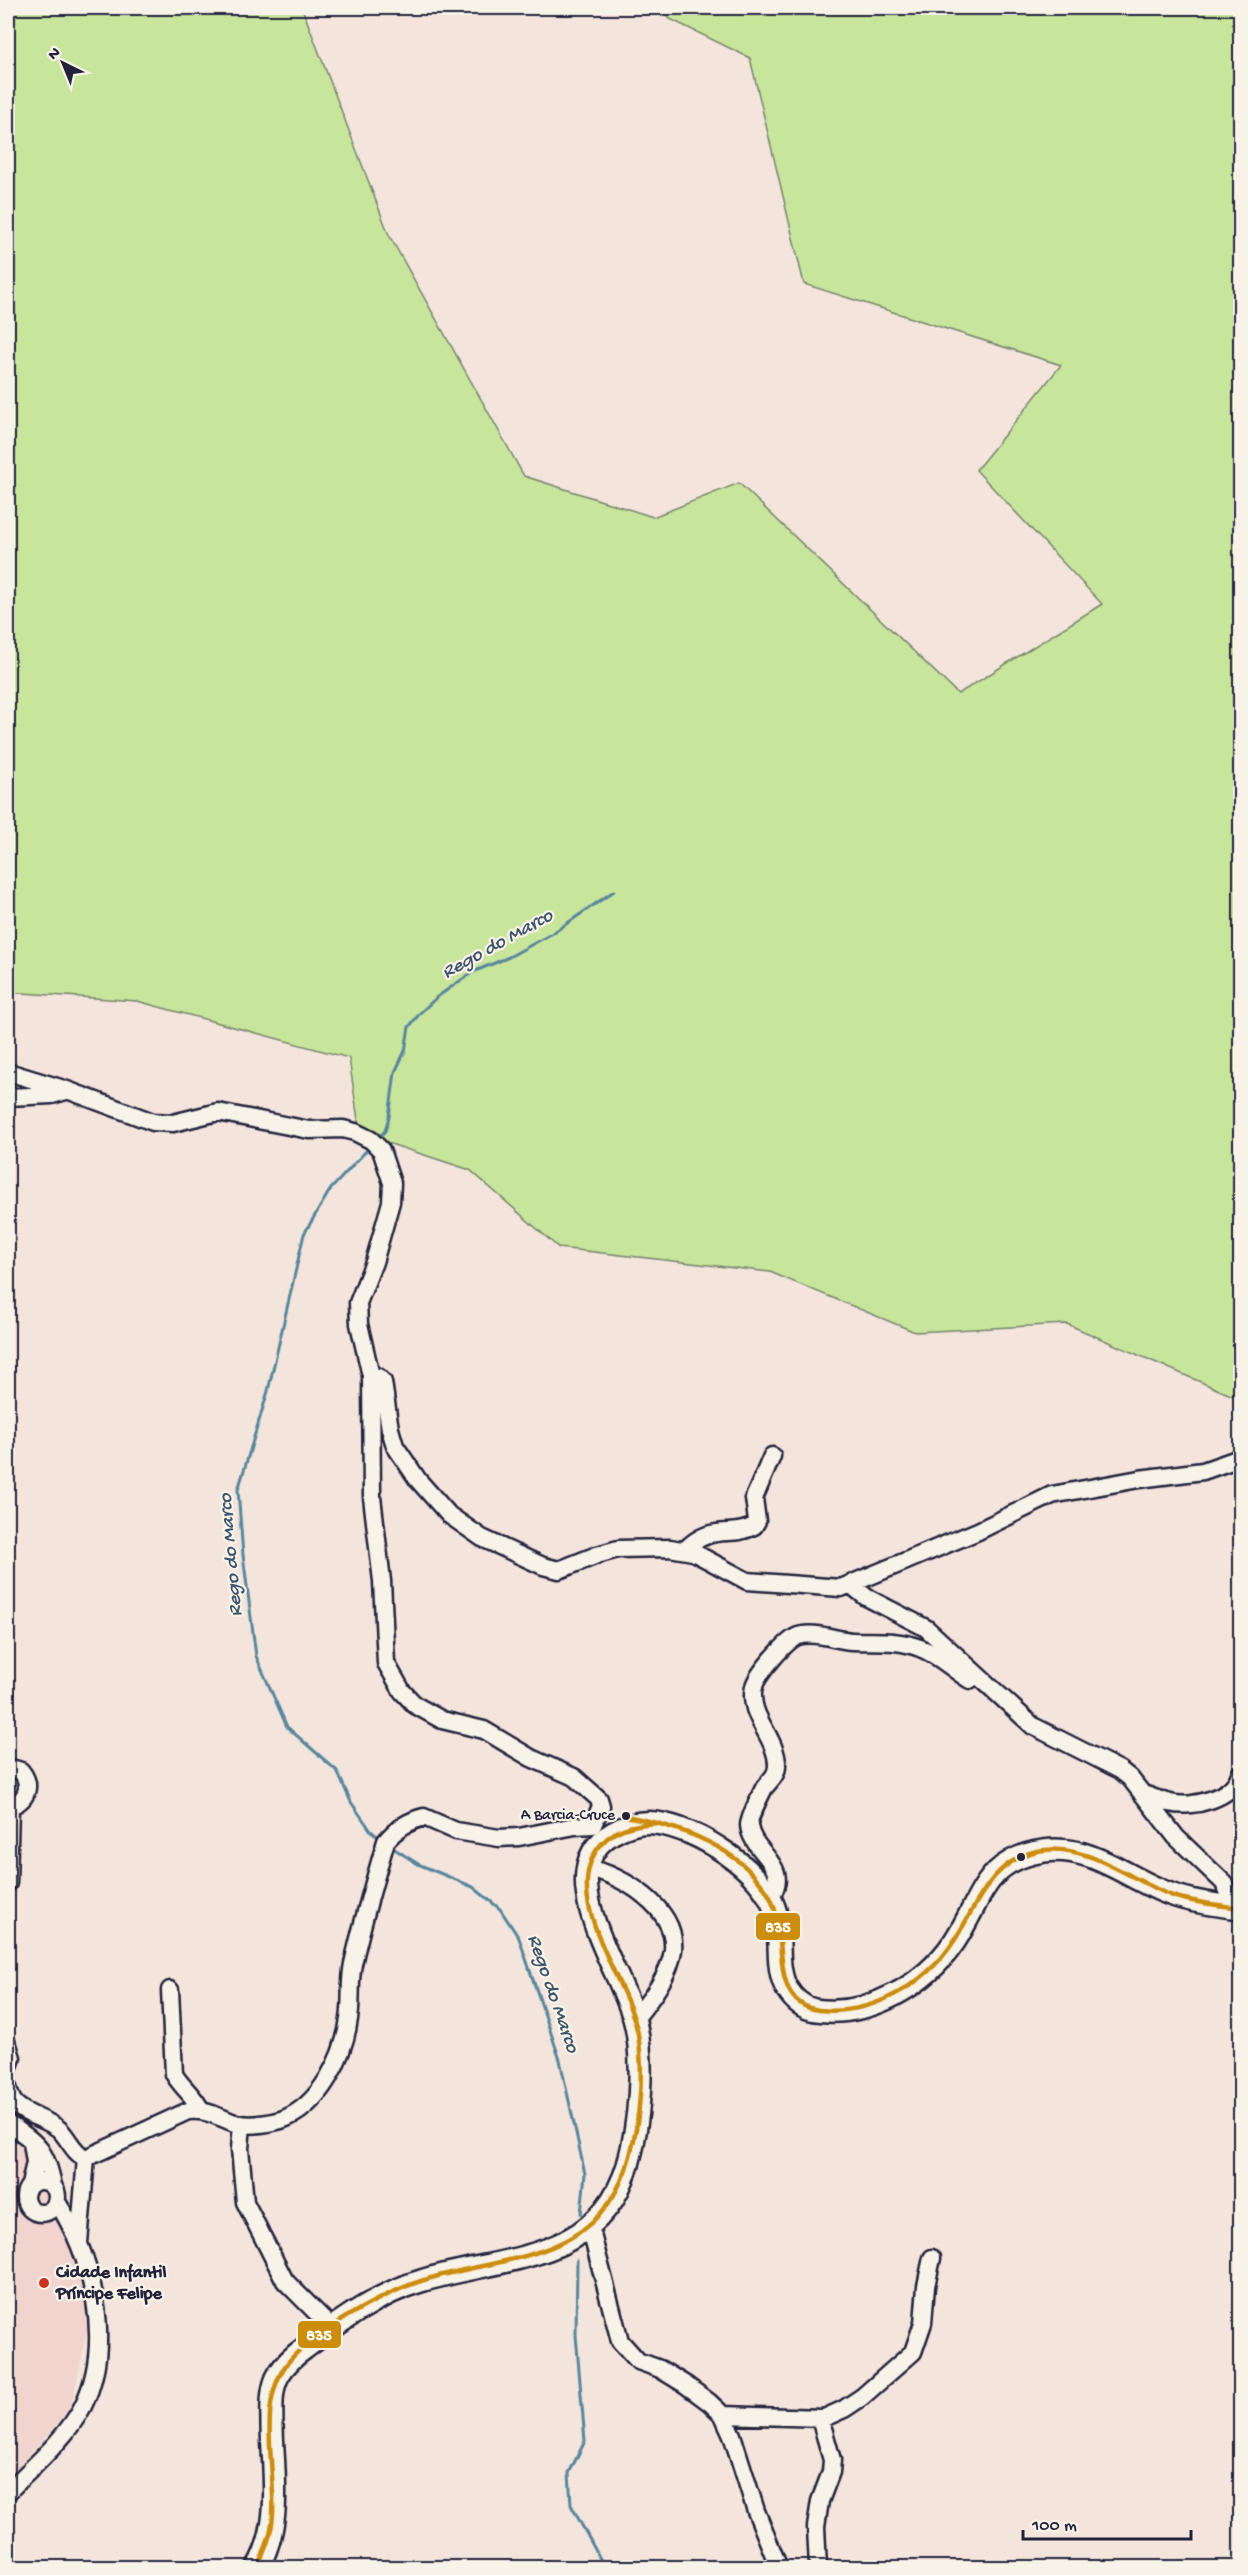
<svg xmlns="http://www.w3.org/2000/svg" width="1248" height="2575" font-family="'Gochi Hand',sans-serif">
	<style>
		.built { fill: #f1d4ce }
		.green { fill: #c8e59c; stroke: #75846c; stroke-width: 1.5 }
		.lines { fill: none; stroke-linecap: round; stroke-linejoin: round }
		.stream { stroke: #59869c; stroke-width: 3 }
		.minor-casing { stroke: #22223b; stroke-width: 21 }
		.major-casing { stroke: #22223b; stroke-width: 26 }
		.minor { stroke: #f7f3e8; stroke-width: 16 }
		.major { stroke: #f7f3e8; stroke-width: 21 }
		.bus-1-casing { stroke: #f7f3e8; stroke-width: 9 }
		.bus-1 { stroke: #cc8c0c; stroke-width: 4.5 }
		.bus-dot { fill: #22223b; stroke: #f7f3e8; stroke-width: 2 }
		.poi-dot { fill: #c8321e; stroke: #f7f3e8; stroke-width: 2 }
		.labels { text-anchor: middle; dominant-baseline: central; stroke-width: 4.5; stroke-linejoin: round; paint-order: stroke }
		.bus-label { font-size: 16px; fill: #22223b; stroke: #f7f3e8; text-anchor: end }
		.poi-label { font-size: 18px; font-weight: bold; fill: #22223b; stroke: #f7f3e8; text-anchor: start }
		.water-label { font-size: 20px; font-style: italic; fill: #3d546c; stroke: #f7f3e8 }
		.line-badge { stroke: #f7f3e8; stroke-width: 2 }
		.badge-label { font-size: 16px; text-anchor: middle; font-weight: bold; fill: #fff }
	</style>
	<rect width="100%" height="100%" fill="#f4e5dc"/>
	<filter id="ink" filterUnits="userSpaceOnUse"><feTurbulence type="fractalNoise" baseFrequency=".0167" numOctaves="2"/><feDisplacementMap in="SourceGraphic" scale="12" xChannelSelector="R" yChannelSelector="G"/><feConvolveMatrix kernelMatrix="1 2 1 2 8 2 1 2 1" color-interpolation-filters="sRGB"/></filter>
	<g filter="url(#ink)">
		<!-- built -->
		<path class="built" d="M8,2137L41,2158L43,2181L72,2246L89,2320L71,2409L8,2477Z"/>
		<!-- green -->
		<path class="green" d="M9,8H302L389,235L524,476L653,517L739,483L958,694L1102,604L976,470L1061,365L804,284L750,58L668,18L664,8H1240V1399L1067,1324L915,1332L770,1272L559,1248L470,1170L360,1134L349,1058L137,1001L8,992Z"/>
		<g class="lines">
			<!-- stream -->
			<path class="stream" d="M379,1137L385,1131L389,1117L395,1072L405,1051L409,1027L420,1013L437,997L473,972L509,957L553,933L614,891
				M366,1151L330,1190L304,1234L268,1391L238,1490L243,1555L256,1656L287,1727L337,1771L351,1802L371,1831L378,1837
				M393,1848L418,1864L473,1887L500,1909L519,1938L560,2060L585,2174L581,2214
				M577,2260L576,2335L585,2441L569,2473L571,2505L605,2568"/>
			<!-- minor casing -->
			<g class="minor-casing">
				<path id="minor" d="M8,1072L67,1090L153,1122L173,1123L218,1112L309,1130L343,1129L355,1132L371,1140L381,1150L392,1183L391,1202L374,1262L358,1303L359,1324L371,1376L372,1497L382,1581L386,1663L402,1691L415,1705L442,1720L484,1730L531,1758L574,1777L599,1799L601,1806L593,1825L575,1826L519,1837L499,1838L456,1831L424,1817C408,1821 396,1829 386,1841C374,1882 362,1923 353,1964C349,1982 352,2001 349,2019C344,2056 320,2107 281,2120C266,2124 247,2127 232,2122C216,2116 206,2109 188,2111L86,2158C74,2154 69,2139 60,2130C46,2118 28,2117 15,2104C11,2099 9,2093 8,2087
					M8,1097L52,1095L66,1091
					M371,1376L378,1377L383,1382L390,1429L395,1446L418,1480L449,1515L482,1538L543,1566L559,1570L597,1555L618,1549L670,1548L693,1552L747,1581L841,1588L978,1531L1052,1495L1139,1479L1203,1471L1240,1458
					M685,1550C713,1522 730,1539 754,1526L757,1521L754,1498L772,1456
					M850,1584L866,1597L926,1628L1033,1726L1120,1770L1130,1778L1176,1837L1224,1883L1233,1907
					M8,1767L21,1771C33,1786 26,1803 8,1806
					M1142,1794C1152,1796 1160,1801 1170,1803C1192,1809 1233,1798 1240,1774
					M588,1868C622,1875 677,1908 673,1950C670,1975 650,2000 635,2019
					M8,1883L10,1806
					M770,1898C793,1865 751,1853 749,1825C748,1820 761,1794 764,1788C770,1780 777,1776 777,1765C777,1737 747,1716 754,1687C756,1675 787,1640 798,1636C815,1631 835,1640 852,1641C876,1642 897,1639 920,1648C939,1655 953,1670 970,1680
					M170,1990L174,2074C181,2087 193,2094 201,2110
					M8,2045L12,2058L8,2070
					M8,2124C38,2142 47,2152 53,2186
					M242,2124L240,2149L245,2202L285,2281L333,2329
					M25 2197a16 16 0 1 1 32 0a16 16 0 1 1-32 0Z
					M30,2185L35,2162L32,2143
					M590,2227L620,2341L638,2361L660,2369L686,2385L709,2402L723,2415L732,2435L756,2511L779,2568
					M79,2243L86,2158
					M723,2415L824,2418L844,2409L862,2397L913,2352L923,2323L926,2286L932,2258
					M8,2492C33,2466 66,2439 83,2406C114,2343 93,2258 57,2202
					M818,2568L816,2527L820,2501L831,2472L832,2460L820,2418"/>
			</g>
			<!-- major casing -->
			<g class="major-casing">
				<path id="major" d="M257,2568C283,2525 273,2474 272,2427C272,2409 270,2389 279,2374C285,2364 295,2355 305,2348C339,2322 379,2293 421,2281C503,2256 598,2264 628,2165C639,2125 645,2062 635,2022C623,1972 547,1871 613,1833C625,1826 641,1821 656,1823C697,1828 762,1869 775,1910C783,1935 774,1966 787,1989C794,2000 803,2008 815,2010C869,2018 925,1985 954,1942C982,1900 984,1859 1044,1851C1091,1844 1128,1879 1170,1894C1192,1902 1217,1905 1240,1908"/>
			</g>
			<!-- minor -->
			<use href="#minor" class="minor"/>
			<!-- major -->
			<use href="#major" class="major"/>
			<!-- bus-1 casing -->
			<g class="bus-1-casing">
				<path id="bus-1" d="M626,1816C675,1826 729,1842 761,1884C771,1895 776,1910 778,1925C784,1957 776,2005 819,2010C872,2016 926,1984 954,1941C978,1904 990,1862 1037,1851C1086,1841 1130,1880 1173,1896C1194,1903 1218,1905 1240,1908
					M257,2568C265,2550 272,2534 273,2514C276,2466 255,2400 290,2360C315,2331 384,2293 421,2281C507,2254 601,2264 630,2156C640,2119 644,2073 638,2034C628,1981 563,1903 596,1851C610,1829 633,1824 658,1823"/>
			</g>
			<!-- bus-1 -->
			<use href="#bus-1" class="bus-1"/>
		</g>
	</g>
	<!-- markers -->
	<g class="bus-dot">
		<circle cx="626" cy="1816" r="5"/>
		<circle cx="1021" cy="1857" r="5"/>
	</g>
	<circle class="poi-dot" cx="44" cy="2283" r="6"/>
	<g class="labels">
		<!-- bus labels -->
		<g class="bus-label">
			<text x="615" y="1816">A Barcia-Cruce</text>
		</g>
		<!-- poi labels -->
		<g class="poi-label">
			<text x="56" y="2273">Cidade Infantil<tspan x="56" dy="21">Príncipe Felipe</tspan></text>
		</g>
		<!-- water labels -->
		<g class="water-label">
			<text transform="translate(498 945) rotate(-29)">Rego do Marco</text>
			<text transform="translate(232 1555) rotate(-95)">Rego do Marco</text>
			<text transform="translate(552 1994) rotate(71)">Rego do Marco</text>
		</g>
	</g>
	<g class="line-badge">
		<rect x="755" y="1912" width="46" height="29" rx="6" fill="#cc8c0c"/>
		<rect x="297" y="2320" width="45" height="29" rx="6" fill="#cc8c0c"/>
	</g>
	<g class="badge-label">
		<text x="778" y="1932">835</text>
		<text x="319" y="2340">835</text>
	</g>
	<!-- margin -->
	<rect width="1248" height="2575" fill="none" stroke="#f7f3e8" stroke-width="30"/>
	<rect x="15" y="15" width="1218" height="2545" fill="none" stroke="#22223b" stroke-width="2" filter="url(#ink)"/>
	<!-- north arrow -->
	<g transform="translate(63 63) rotate(317)" stroke="#f7f3e8" stroke-width="4.5" paint-order="stroke">
	<path d="M0-4.5L10 22L0 15L-10 22Z" fill="#22223b"/>
	<text y="-9" font-size="16" font-weight="bold" text-anchor="middle" fill="#22223b">N</text>
	</g>
	<!-- scale -->
	<path d="M1023 2530v9h168v-9" fill="none" stroke="#22223b" stroke-width="3"/>
	<text x="1032" y="2530" font-size="18" fill="#22223b" stroke="#f7f3e8" stroke-width="4.5" paint-order="stroke">100 m</text>
</svg>
